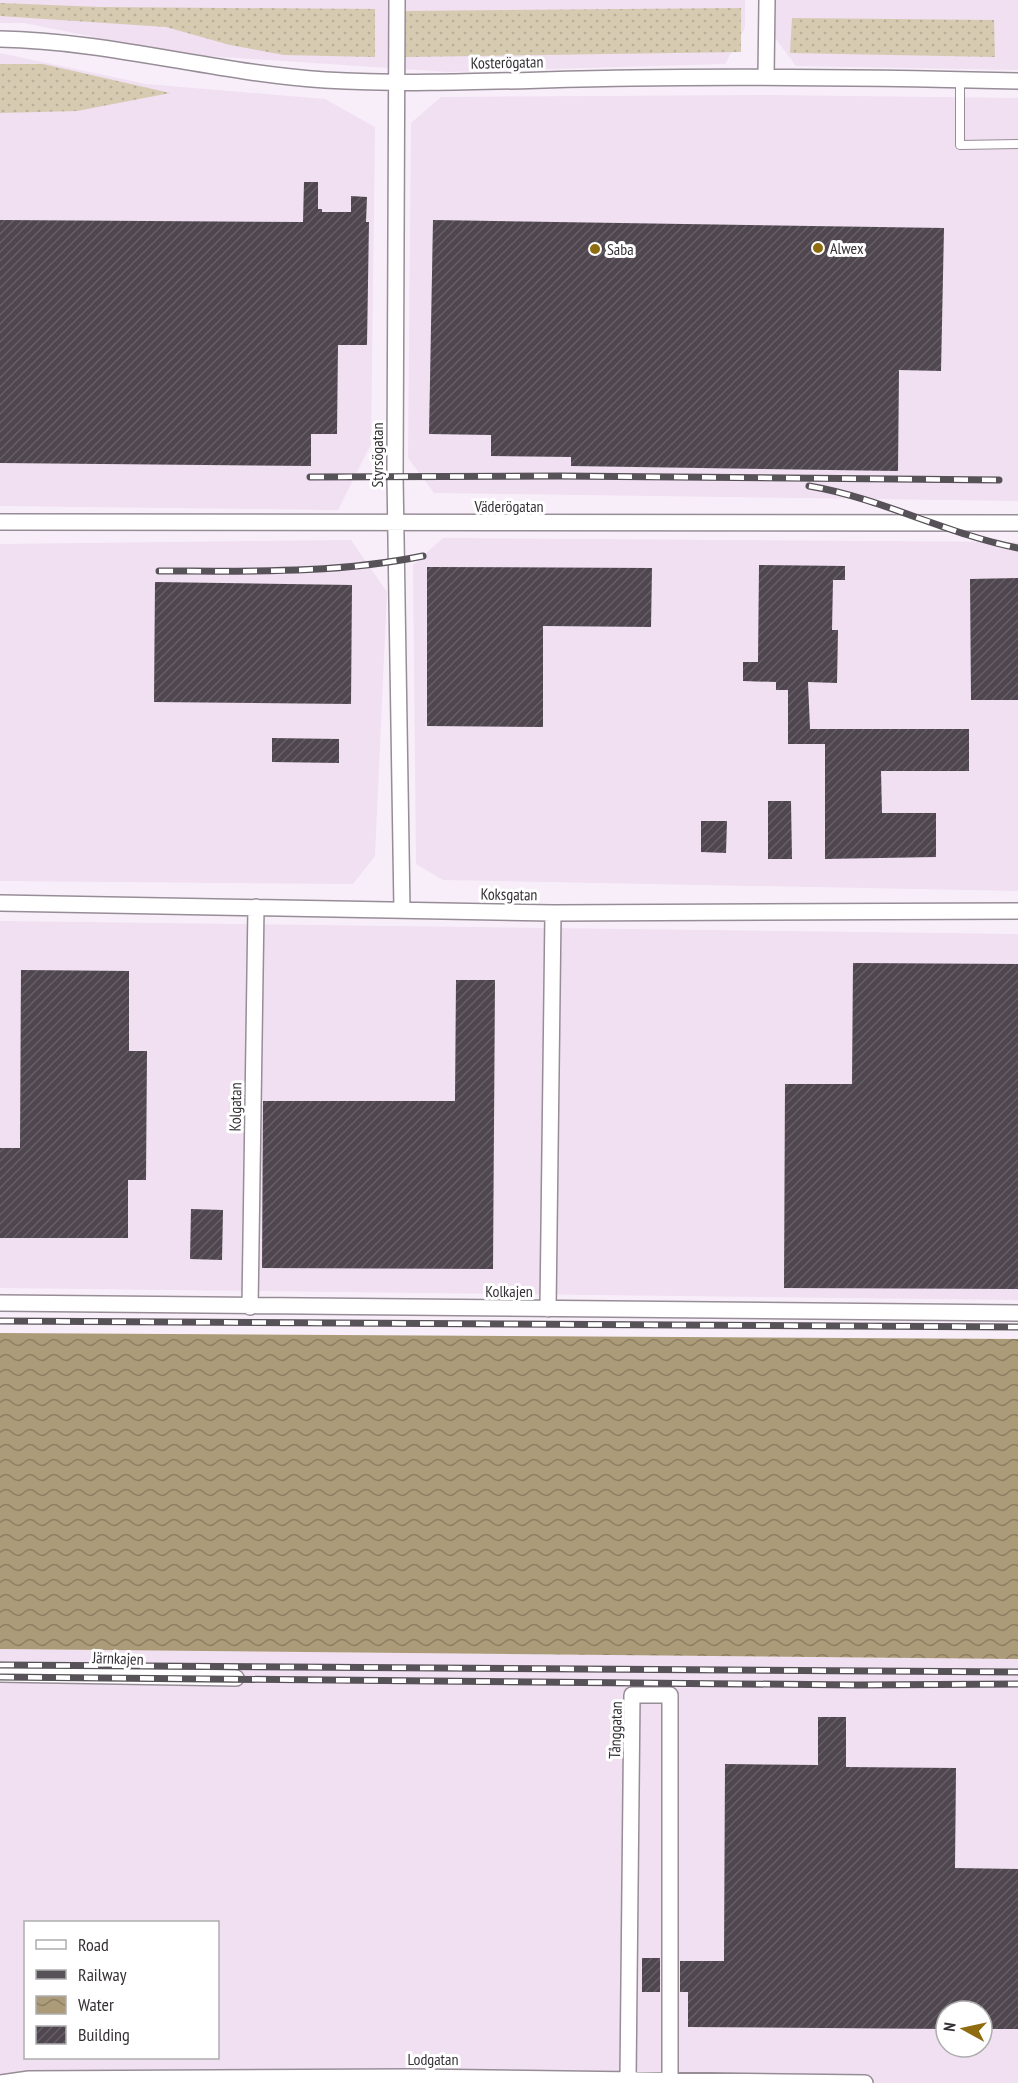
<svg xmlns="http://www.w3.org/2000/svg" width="1018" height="2083" font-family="'PT Sans Narrow',sans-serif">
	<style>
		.built { fill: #f0e0f1; fill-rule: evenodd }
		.grass { fill: url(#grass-dots) }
		.water { fill: url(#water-waves) }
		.building { fill: url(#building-hatch) }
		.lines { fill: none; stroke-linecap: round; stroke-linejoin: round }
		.lane-casing { stroke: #978d97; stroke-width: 10 }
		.street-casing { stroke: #978d97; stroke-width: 18 }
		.lane { stroke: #fff; stroke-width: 8 }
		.street { stroke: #fff; stroke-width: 15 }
		.rail-casing { stroke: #575257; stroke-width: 7 }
		.rail { stroke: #fff; stroke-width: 4.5; stroke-dasharray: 14; stroke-linecap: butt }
		.poi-dot { fill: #8e6c0f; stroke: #fff; stroke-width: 2 }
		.labels { text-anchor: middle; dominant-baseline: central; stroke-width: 6; stroke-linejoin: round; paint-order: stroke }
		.street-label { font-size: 16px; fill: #353135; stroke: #fff }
		.poi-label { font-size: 16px; fill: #353135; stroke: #fff; text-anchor: start }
	</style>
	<defs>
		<pattern id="grass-dots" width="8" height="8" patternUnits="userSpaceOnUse" patternTransform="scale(1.5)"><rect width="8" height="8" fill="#d6cab1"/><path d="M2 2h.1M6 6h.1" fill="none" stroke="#b8ae99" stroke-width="1.8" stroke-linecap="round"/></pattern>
		<pattern id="water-waves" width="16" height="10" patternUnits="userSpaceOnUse" patternTransform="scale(1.5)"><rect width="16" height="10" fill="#ab9b78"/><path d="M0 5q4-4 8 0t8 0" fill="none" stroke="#8c7f63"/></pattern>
		<pattern id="building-hatch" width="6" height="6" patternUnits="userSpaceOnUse" patternTransform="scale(1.5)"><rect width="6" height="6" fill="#4f464f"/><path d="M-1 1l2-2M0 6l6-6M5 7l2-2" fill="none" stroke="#665f66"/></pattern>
	</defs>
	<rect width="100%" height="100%" fill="#f8eef9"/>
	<!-- built -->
	<path class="built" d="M0,0H745V28L725,64L448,72L178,54L24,23H0Z
		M773,0H1018V70L796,66L772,34Z
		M0,53L146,84L325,99L375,127L371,444L338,510L0,506Z
		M768,95L1018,98V501L434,493L408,458L411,123L441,97Z
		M443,538L1018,542V891L443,880L416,864L413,565Z
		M351,540L387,592L375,856L353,884L0,881V544Z
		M0,921L1018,934V1300L0,1288Z
		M0,1649L1018,1659V2083H0ZM26,1922H218V2058H26ZM946,2011H982V2047H946Z"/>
	<!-- grass -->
	<path class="grass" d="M0,3L100,7L375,9V57L284,55L230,45L166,27L0,16Z
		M741,8V52L405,57L404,11Z
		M792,18L994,20L995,57L790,53Z
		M0,64H43L170,93L77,111L0,113Z"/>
	<!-- water -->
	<path class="water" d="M0,1333L1018,1339V1659L0,1649Z"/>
	<!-- building -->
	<path class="building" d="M304,182H318V209H322V212H351V196L367,197L366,222H369L367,345H338L337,434H311V466L0,463V220L303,222Z
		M433,220L944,228L941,371L899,370L898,471L571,466V457L491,456V435L429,434Z
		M759,565L845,566V580H833L832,630H838L837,683L808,682L810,729H969V771H881L882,813H936V857L825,859V744H788V690H776V682L743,681V662H758Z
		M427,567L652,568L651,627L543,626V727L427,726Z
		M1018,578V700H971L970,579Z
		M155,582L352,585L351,704L154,702Z
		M272,738L339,739V763L272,762Z
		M768,801H791L792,859H768Z
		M701,821H727L726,853L701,852Z
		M853,963L1018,964V1289L784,1288L785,1084H852Z
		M21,970L129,971V1051H147L146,1180H128V1238H0V1148H20Z
		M456,980H495L493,1269L262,1268L263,1101H455Z
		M191,1209L223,1210L222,1260L190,1259Z
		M818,1717H846V1767L956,1768L955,1868L1018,1869V2029H982V2011H946V2029L688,2027V1992H680V1961H724L725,1764L818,1765Z
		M642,1958H660V1992H642Z"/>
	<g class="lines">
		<!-- lane casing -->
		<g class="lane-casing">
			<path id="lane" d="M960,79V145L1018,144"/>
		</g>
		<!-- street casing -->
		<g class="street-casing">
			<path id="street" d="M397,0L395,476L402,910
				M0,39C110,41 216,73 325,80C427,86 531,79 633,78C762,76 890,78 1018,81
				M766,76L767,0
				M0,522L1018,523
				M0,903L553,913L1018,911
				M0,1303L1018,1313
				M250,1307L256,907
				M548,1309L553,913
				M0,1674L236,1678
				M628,2079L632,1695H670V2080
				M0,2083L29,2079L409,2077L865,2083"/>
		</g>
		<!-- lane -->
		<use href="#lane" class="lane"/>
		<!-- street -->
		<use href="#street" class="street"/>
		<!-- rail casing -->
		<g class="rail-casing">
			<path id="rail" d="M310,477L560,476L999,480
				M809,486C881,498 946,534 1018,548
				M159,571C248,571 335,574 423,556
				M0,1321L1018,1327
				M0,1665L1018,1672
				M0,1677L857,1685L1018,1684"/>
		</g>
		<!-- rail -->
		<use href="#rail" class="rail"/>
	</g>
	<!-- markers -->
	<g class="poi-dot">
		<circle cx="818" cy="248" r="6"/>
		<circle cx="595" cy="249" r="6"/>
	</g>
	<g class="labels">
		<!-- street labels -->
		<g class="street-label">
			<text transform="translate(507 62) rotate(-1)">Kosterögatan</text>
			<text transform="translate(377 455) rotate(-90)">Styrsögatan</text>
			<text x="509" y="506">Väderögatan</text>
			<text transform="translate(509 894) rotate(1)">Koksgatan</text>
			<text transform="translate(235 1107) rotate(-89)">Kolgatan</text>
			<text x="509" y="1291">Kolkajen</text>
			<text transform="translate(118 1658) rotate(2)">Järnkajen</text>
			<text transform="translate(615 1730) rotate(-88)">Tånggatan</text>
			<text x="433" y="2059">Lodgatan</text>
		</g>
		<!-- poi labels -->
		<g class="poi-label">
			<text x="830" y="248">Alwex</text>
			<text x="607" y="249">Saba</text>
		</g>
	</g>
	<!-- legend -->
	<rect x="24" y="1921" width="195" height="138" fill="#ffffff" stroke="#aeadae" stroke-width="1.5"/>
	<rect x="36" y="1940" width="30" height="9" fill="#ffffff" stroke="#aeadae" stroke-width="1.5"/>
	<text x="78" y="1951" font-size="18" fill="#353135">Road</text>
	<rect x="36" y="1970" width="30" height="9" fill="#575257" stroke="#aeadae" stroke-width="1.5"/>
	<text x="78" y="1981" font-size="18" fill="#353135">Railway</text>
	<rect x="36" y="1996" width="30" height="18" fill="url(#water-waves)" stroke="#aeadae" stroke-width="1.5"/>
	<text x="78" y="2011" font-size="18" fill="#353135">Water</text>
	<rect x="36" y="2026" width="30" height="18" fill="url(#building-hatch)" stroke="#aeadae" stroke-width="1.5"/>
	<text x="78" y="2041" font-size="18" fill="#353135">Building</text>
	<!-- north arrow -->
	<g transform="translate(964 2029) rotate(278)"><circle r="28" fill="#ffffff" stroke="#aeadae" stroke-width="1.5"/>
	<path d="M0-4.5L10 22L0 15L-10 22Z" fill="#8e6c0f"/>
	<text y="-9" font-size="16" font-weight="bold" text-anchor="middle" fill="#353135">N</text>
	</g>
</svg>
